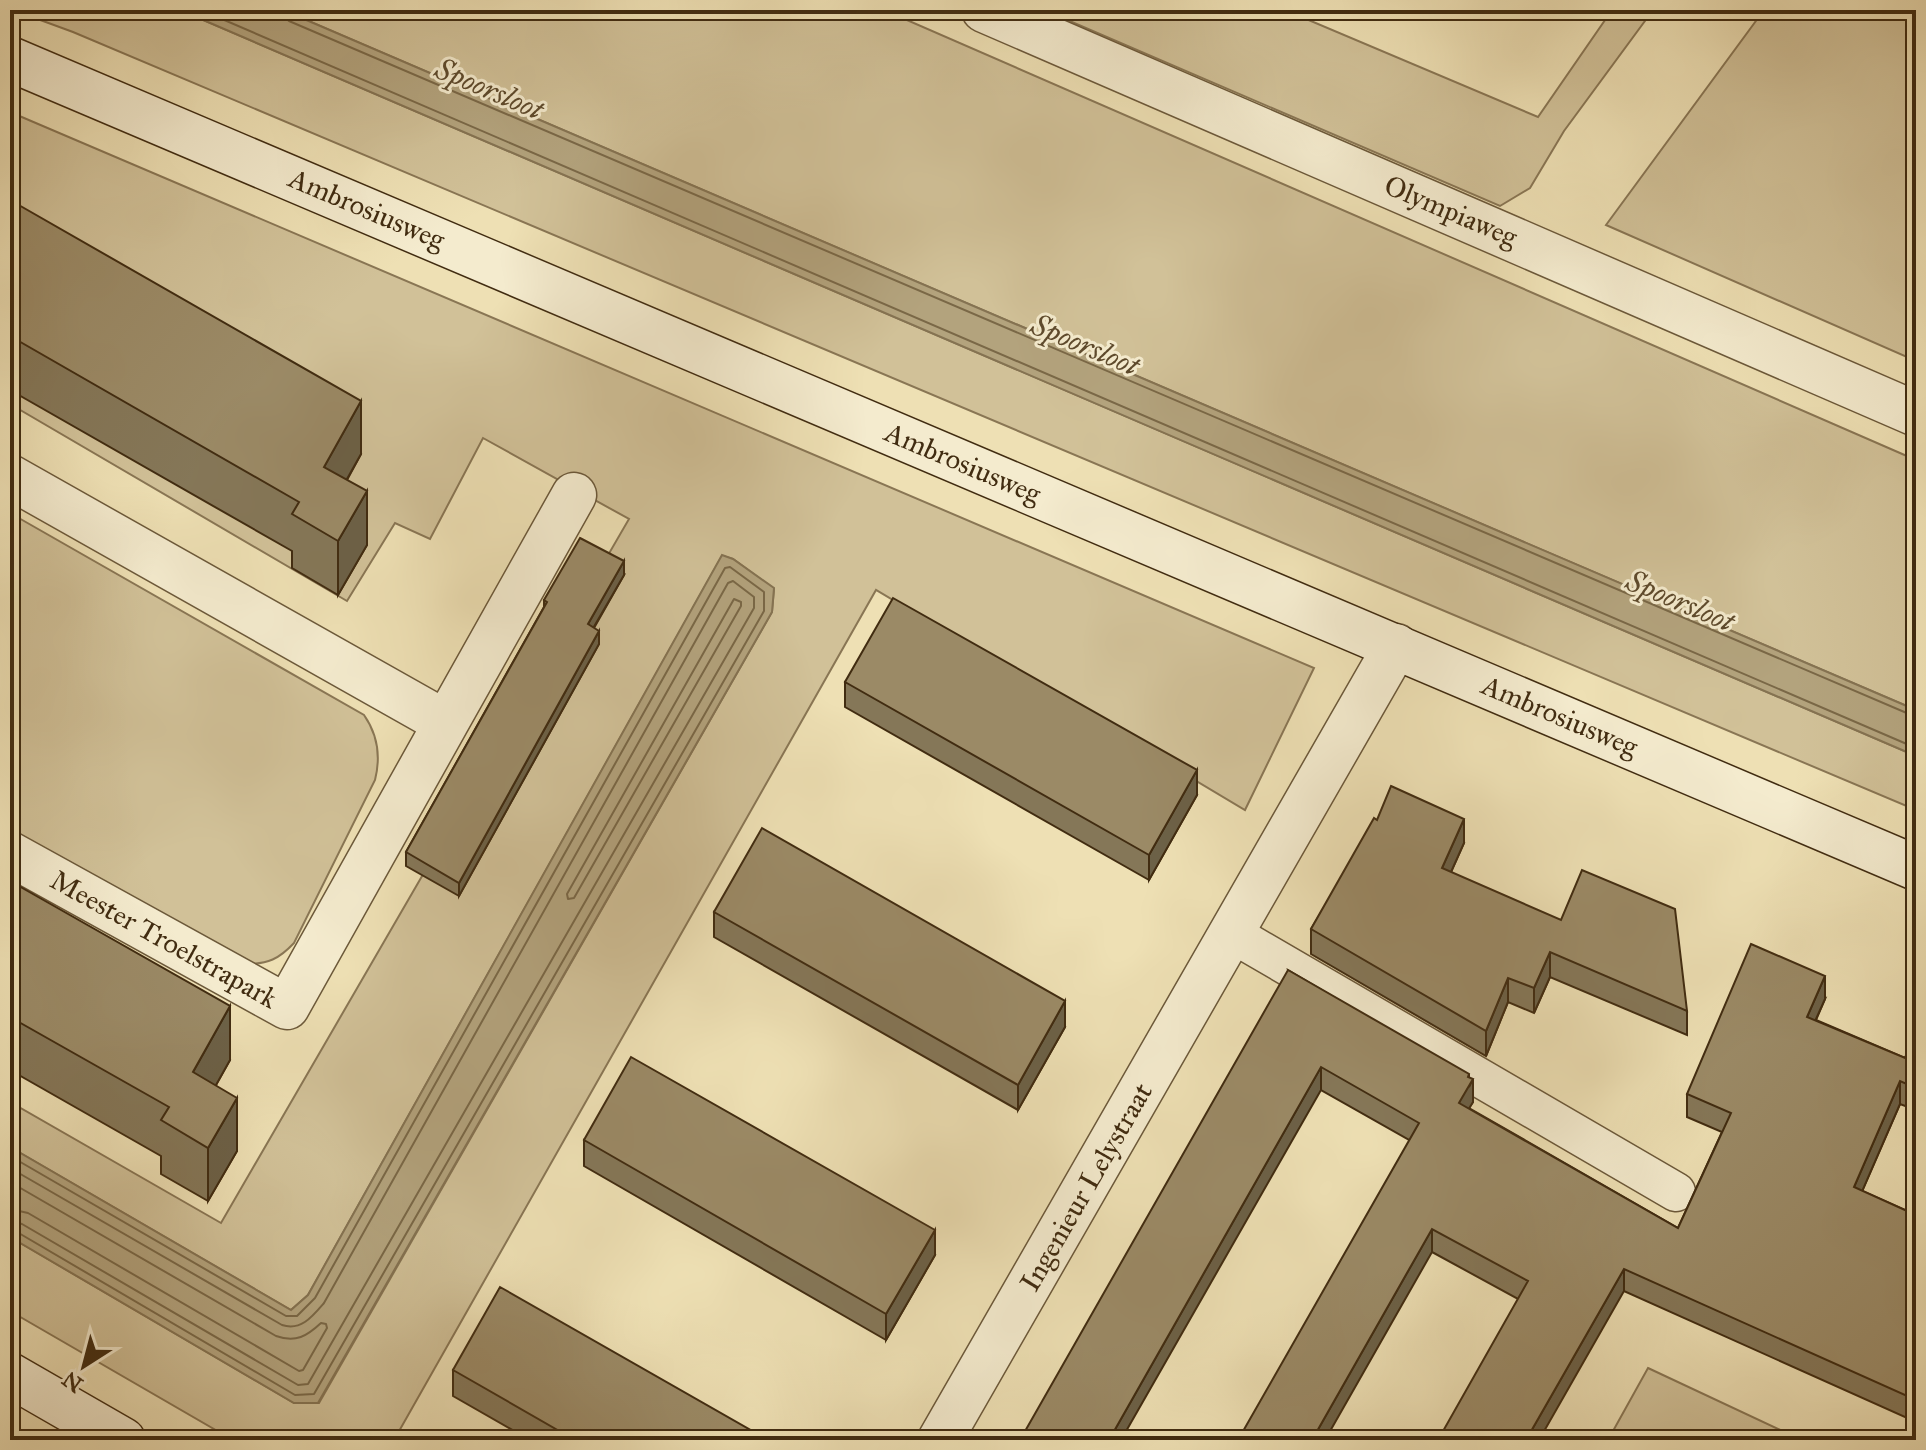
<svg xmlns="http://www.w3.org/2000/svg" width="1926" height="1450" font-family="'IM FELL Great Primer',serif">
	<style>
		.green { fill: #d1c198; stroke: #897654; stroke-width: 2 }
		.water { fill: #b3a37d; stroke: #857352; stroke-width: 2 }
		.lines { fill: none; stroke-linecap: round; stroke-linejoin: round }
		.shore { stroke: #7a6847; stroke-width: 2 }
		.lane-casing { stroke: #6c593a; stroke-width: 41 }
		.street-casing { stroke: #6c593a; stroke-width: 47 }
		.secondary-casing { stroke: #412c11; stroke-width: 47 }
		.lane { stroke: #f4ebce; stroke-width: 38 }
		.street { stroke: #f4ebce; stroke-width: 44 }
		.secondary { stroke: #f4ebce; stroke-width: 44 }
		.wall { fill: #857758; stroke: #412c11; stroke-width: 2 }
		.shaded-wall { fill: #6c6147; stroke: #412c11; stroke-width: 2 }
		.building { fill: #9b8a66; stroke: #412c11; stroke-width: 2 }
		.labels { text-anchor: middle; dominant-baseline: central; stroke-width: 6; stroke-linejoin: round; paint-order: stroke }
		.street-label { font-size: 28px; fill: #412c11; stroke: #f4ebce }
		.water-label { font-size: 30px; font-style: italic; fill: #5e4a2c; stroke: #f4ebce }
	</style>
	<rect width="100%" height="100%" fill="#eee0b4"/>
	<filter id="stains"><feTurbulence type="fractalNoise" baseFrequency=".0025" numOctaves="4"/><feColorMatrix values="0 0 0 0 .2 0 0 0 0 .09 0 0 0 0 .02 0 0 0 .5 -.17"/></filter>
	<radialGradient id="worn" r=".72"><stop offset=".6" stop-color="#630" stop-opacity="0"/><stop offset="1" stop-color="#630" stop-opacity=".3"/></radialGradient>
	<!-- green -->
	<path class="green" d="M13,10H180L1916,756V810L73,32Z
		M283,10H884L1916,460V710Z
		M1044,10H1285L1538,117L1612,10H1653L1564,131L1530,188L1500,206Z
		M1764,10H1916V361L1606,225Z
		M10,112L1314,668L1245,810L876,590L394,1440H233L10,1311V1237L294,1403H319L772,612L774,589L733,559L722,556L308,1295L291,1310L10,1147V1102L221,1223L629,519L483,438L430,539L395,523L347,601L10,404Z
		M10,513L364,715C378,735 381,756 375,780L294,943C279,959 268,964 246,964L10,833Z
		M1648,1368L1791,1435L1788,1440H1608Z"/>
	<!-- water -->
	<path class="water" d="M180,10H283L1916,710V756Z
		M722,555L733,559L774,588L772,612L318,1403H294L10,1237V1147L291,1310L308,1295Z"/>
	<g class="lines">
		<!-- shore -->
		<path class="shore" d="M201,10L1916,748
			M283,10L284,17L289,21L1916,717
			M734,599L741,602V606L574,898L568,899L567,894Z
			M10,1156L286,1316H297L315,1298L725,568L730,567L764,592V611L314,1394L295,1395L17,1232L10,1231
			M10,1168L282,1325C301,1331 312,1317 324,1303L728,583L733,581L754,597V608L308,1384L298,1385L22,1224L10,1221
			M10,1182L276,1336C296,1343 307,1336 321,1323L326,1324L327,1328L303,1370L299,1371L28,1213L10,1209"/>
		<!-- lane casing -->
		<g class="lane-casing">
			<path id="lane" d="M1231,933L1676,1192"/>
		</g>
		<!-- street casing -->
		<g class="street-casing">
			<path id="street" d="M984,10L1916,414
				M10,477L446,723L574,495
				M10,854L287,1007L446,723
				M940,1440L1396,646"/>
		</g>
		<!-- secondary casing -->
		<g class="secondary-casing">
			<path id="secondary" d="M10,59L1916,868
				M10,1375L123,1440"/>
		</g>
		<!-- lane -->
		<use href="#lane" class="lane"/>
		<!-- street -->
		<use href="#street" class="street"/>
		<!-- secondary -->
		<use href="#secondary" class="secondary"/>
	</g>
	<!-- wall -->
	<path class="wall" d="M10,200L361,454L347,480L367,545L338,595L292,568V551L10,390Z
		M624,575L594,628L599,644L459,896L406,866V852L544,607V600Z
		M845,682L1197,795L1149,880L845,707Z
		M1377,820L1464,843L1451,872L1687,1011V1035L1550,977L1534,1013L1508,1002L1486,1056L1311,954V929Z
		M10,881L230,1060L216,1085L237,1151L208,1201L161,1174V1156L10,1070Z
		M714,912L1065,1027L1018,1110L714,937Z
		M1288,970L1469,1077L1473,1102L1469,1108L1678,1228L1722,1132L1687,1117V1094L1825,999L1816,1020L1905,1058L1916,1033V1110L1900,1104L1862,1191L1916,1215V1422L1624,1291L1518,1299L1432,1252L1409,1140L1321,1090Z
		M584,1140L935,1255L886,1340L584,1166Z
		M453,1370L768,1440H530L453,1396Z"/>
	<!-- shaded-wall -->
	<path class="shaded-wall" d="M361,401V454L324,520V467Z
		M367,491V545L338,595V541Z
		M624,561V575L588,637V624Z
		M599,631V644L459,896V883Z
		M1197,770V795L1149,880V855Z
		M1464,819V843L1442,892V868Z
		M1550,952V977L1534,1013V988Z
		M1825,976V999L1807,1039V1017Z
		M1508,978V1002L1486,1056V1031Z
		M1065,1001V1027L1018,1110V1085Z
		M230,1006V1060L193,1126V1072Z
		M1321,1067V1090L1121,1440H1109Z
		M1469,1074V1087L1473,1079V1102L1459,1125V1103Z
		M1900,1081V1104L1854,1210V1187Z
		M237,1098V1151L208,1201V1148Z
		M1432,1229V1252L1325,1440H1312Z
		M935,1230V1255L886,1340V1314Z
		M1624,1269V1291L1539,1440H1526Z"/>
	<!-- building -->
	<path class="building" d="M10,200L361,401L324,467L367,491L338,541L292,514L299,502L10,336Z
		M580,538L624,561L588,624L599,631L459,883L406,852L547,602L544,600Z
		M893,598L1197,770L1149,855L845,682Z
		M1391,786L1464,819L1442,868L1561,920L1582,870L1675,909L1687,1011L1550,952L1534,988L1508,978L1486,1031L1311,929L1374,818L1377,820Z
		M762,828L1065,1001L1018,1085L714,912Z
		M10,881L230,1006L193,1072L237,1098L208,1148L161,1120L169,1107L10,1017Z
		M1751,944L1825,976L1807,1017L1905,1058L1916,1033V1088L1900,1081L1854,1187L1916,1215V1400L1624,1269L1526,1440H1438L1528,1281L1432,1229L1312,1440H1238L1419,1123L1321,1067L1109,1440H1020L1288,970L1469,1074L1468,1077L1473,1079L1459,1103L1678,1228L1731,1113L1687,1094Z
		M631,1057L935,1230L886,1314L584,1140Z
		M500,1287L768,1440H575L453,1370Z"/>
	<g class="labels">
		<!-- street labels -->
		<g class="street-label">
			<text transform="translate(367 209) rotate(23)">Ambrosiusweg</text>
			<text transform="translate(1451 211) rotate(23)">Olympiaweg</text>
			<text transform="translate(963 463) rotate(23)">Ambrosiusweg</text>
			<text transform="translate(1560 716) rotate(23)">Ambrosiusweg</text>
			<text transform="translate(164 939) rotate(29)">Meester Troelstrapark</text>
			<text transform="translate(1086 1187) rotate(-60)">Ingenieur Lelystraat</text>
		</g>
		<!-- water labels -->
		<g class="water-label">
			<text transform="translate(489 89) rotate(23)">Spoorsloot</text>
			<text transform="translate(1085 345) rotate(23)">Spoorsloot</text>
			<text transform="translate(1680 601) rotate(23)">Spoorsloot</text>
		</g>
	</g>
	<!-- margin -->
	<rect width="1926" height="1450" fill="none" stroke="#eee0b4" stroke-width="40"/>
	<rect x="12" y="12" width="1902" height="1426" fill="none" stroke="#412c11" stroke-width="4"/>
	<rect x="20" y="20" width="1886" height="1410" fill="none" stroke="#412c11" stroke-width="2"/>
	<!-- north arrow -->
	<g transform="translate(84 1366) rotate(216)" stroke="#f4ebce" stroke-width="6" paint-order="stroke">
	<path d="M0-6L14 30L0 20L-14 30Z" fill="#412c11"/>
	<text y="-12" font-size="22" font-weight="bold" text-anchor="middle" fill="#412c11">N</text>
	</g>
	<rect width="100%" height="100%" filter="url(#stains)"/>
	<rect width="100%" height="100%" fill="url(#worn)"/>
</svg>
